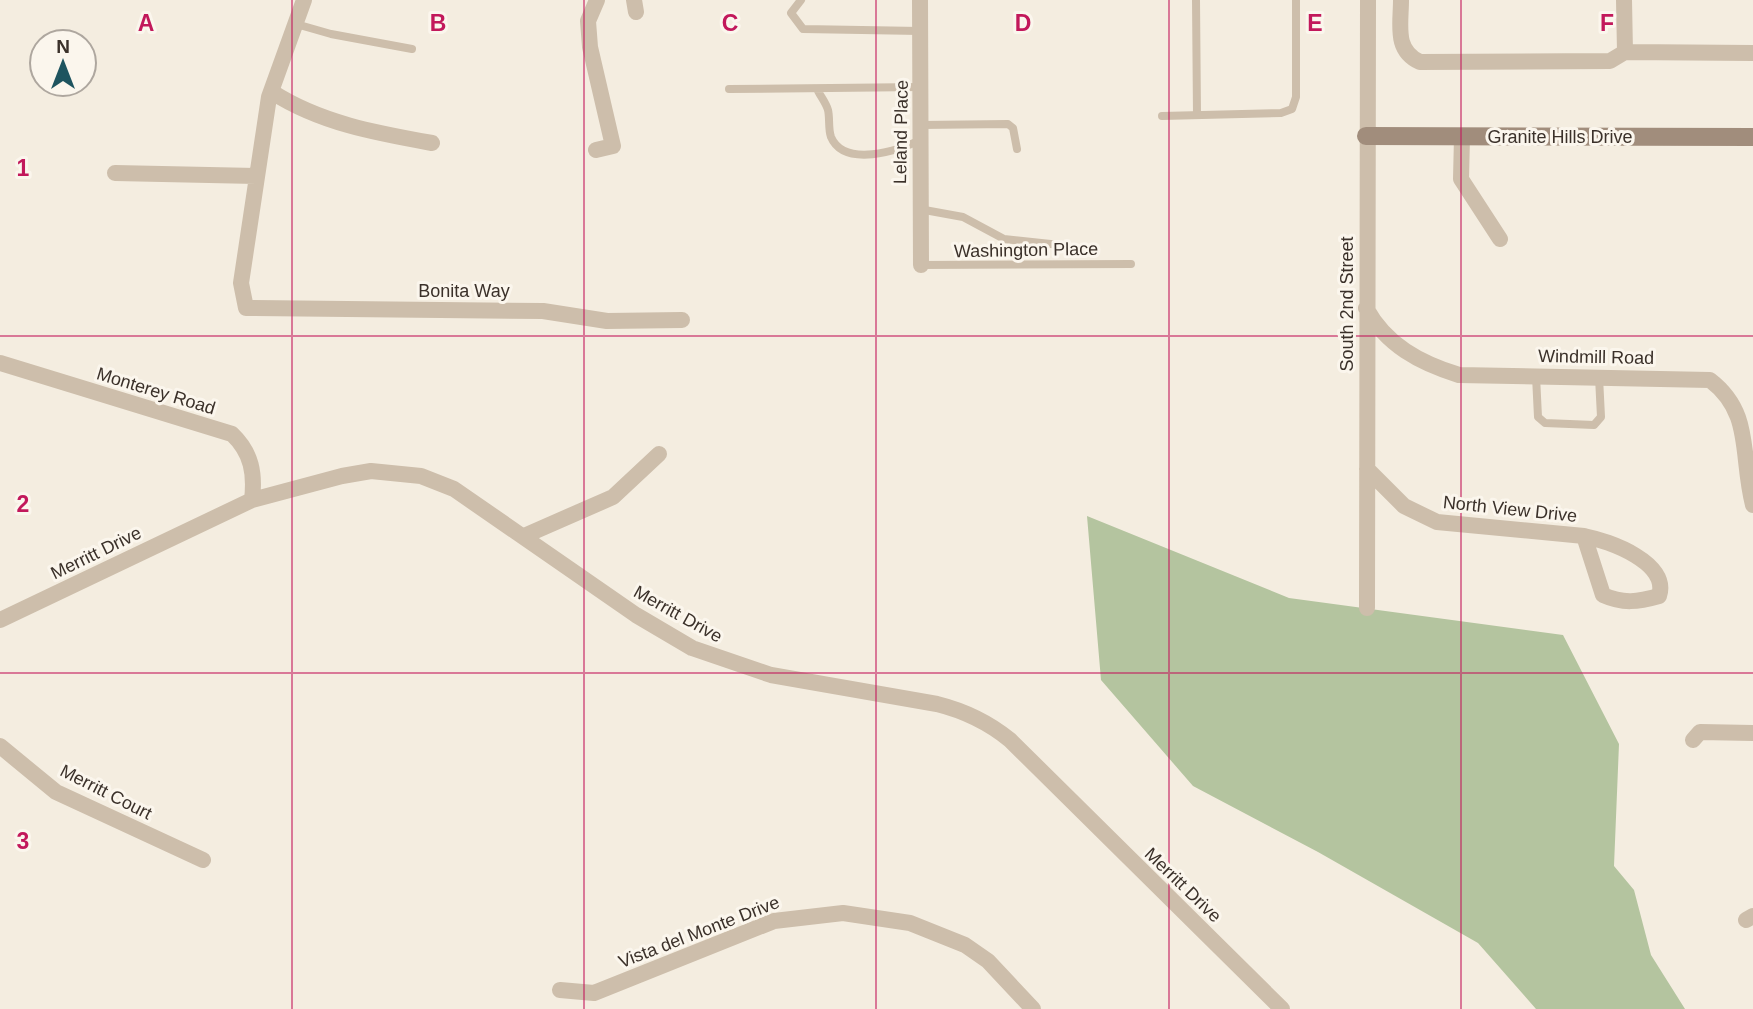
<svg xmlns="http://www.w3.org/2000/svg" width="1753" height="1009" font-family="Helvetica,sans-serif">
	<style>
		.green { fill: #b4c49f }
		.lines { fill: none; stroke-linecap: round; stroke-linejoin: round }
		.lane { stroke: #cdbeab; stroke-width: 8 }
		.street { stroke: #cdbeab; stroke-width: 16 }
		.secondary { stroke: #a18d7c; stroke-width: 18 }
		.grid { fill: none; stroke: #c2185b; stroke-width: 2; stroke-opacity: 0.55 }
		.labels { text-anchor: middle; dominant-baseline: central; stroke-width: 6; stroke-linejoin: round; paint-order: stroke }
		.street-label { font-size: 18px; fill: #3b312a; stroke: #fbf6ed }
		.grid-label { font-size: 23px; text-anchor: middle; font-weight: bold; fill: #c2185b; stroke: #fbf6ed; stroke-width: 6; stroke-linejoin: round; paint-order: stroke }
	</style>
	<rect width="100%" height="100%" fill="#f4ede0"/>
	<!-- green -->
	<path class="green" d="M1087,516L1289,598L1563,635L1619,744L1614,866L1634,890L1651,955L1685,1009H1536L1478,943L1318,852L1193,786L1101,680Z"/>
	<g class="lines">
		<!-- lane -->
		<path class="lane" d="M801,0L791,13L803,29L920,31
			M1196,0L1197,115
			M296,24L331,34L412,49
			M729,89L921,87
			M818,91C821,97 826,103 828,110C830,118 828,129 831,137C844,168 899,151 920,140
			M1162,116L1281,113L1292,109L1296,97V0
			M921,125L1008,124L1013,128L1017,149
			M919,209L963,217L1004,239L1060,245
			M921,265L1131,264
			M1536,376L1538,417L1545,423L1594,425L1601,417L1599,377"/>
		<!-- street -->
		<path class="street" d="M304,0L269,97L241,283L246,308L543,311L607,321L682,320
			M634,0L636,12
			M920,0L921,265
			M1401,0C1401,25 1394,50 1420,62L1610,61L1625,52L1624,0
			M1625,52L1753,53
			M272,92C320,123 376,133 432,143
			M1462,137L1461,179L1500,239
			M596,150L613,146L590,47L588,21L597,0
			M115,173L257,176
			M1366,308C1386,345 1420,363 1459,375L1710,380C1753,413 1740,454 1753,505
			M0,363L232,434C252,453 255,474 252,500
			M1367,469L1404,506L1437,522L1584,536L1603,595C1623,604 1638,602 1659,596C1670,563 1610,541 1584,536
			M524,536L613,497L659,454
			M1367,608L1368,0
			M0,620L252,500L342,476L371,471L421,476L454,489L636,615L692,648L771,675L937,704C965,711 988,722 1010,740L1282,1009
			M1693,740L1700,732L1753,733
			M0,746L56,792L203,860
			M1746,920L1753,916
			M560,990L594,993L774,921L843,913L910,923L965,945L988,961L1033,1009"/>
		<!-- secondary -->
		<path class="secondary" d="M1366,136L1753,137"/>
	</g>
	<!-- grid -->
	<path class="grid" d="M292,0V1009M584,0V1009M876,0V1009M1169,0V1009M1461,0V1009M0,336H1753M0,673H1753"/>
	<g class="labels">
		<!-- street labels -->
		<g class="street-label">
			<text transform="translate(901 132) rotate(-89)">Leland Place</text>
			<text x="1560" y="137">Granite Hills Drive</text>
			<text transform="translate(1026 250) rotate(-1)">Washington Place</text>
			<text x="464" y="291">Bonita Way</text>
			<text transform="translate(1347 304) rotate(-90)">South 2nd Street</text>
			<text transform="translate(1596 357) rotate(1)">Windmill Road</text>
			<text transform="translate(156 391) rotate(17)">Monterey Road</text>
			<text transform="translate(1510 509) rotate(6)">North View Drive</text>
			<text transform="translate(96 553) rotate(-26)">Merritt Drive</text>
			<text transform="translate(678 614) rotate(29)">Merritt Drive</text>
			<text transform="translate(106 792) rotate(27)">Merritt Court</text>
			<text transform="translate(1183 885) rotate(44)">Merritt Drive</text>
			<text transform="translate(699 932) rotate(-21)">Vista del Monte Drive</text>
		</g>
	</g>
	<g class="grid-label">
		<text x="146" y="31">A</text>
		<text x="438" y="31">B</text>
		<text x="730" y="31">C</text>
		<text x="1023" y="31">D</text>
		<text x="1315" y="31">E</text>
		<text x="1607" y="31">F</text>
		<text x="23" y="176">1</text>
		<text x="23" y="512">2</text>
		<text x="23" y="849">3</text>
	</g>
	<!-- north arrow -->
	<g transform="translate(63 63)"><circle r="33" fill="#fbf6ed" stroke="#aea79f" stroke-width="2"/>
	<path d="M0-5L12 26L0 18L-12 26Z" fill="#1e545f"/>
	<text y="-10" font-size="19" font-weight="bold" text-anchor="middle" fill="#3b312a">N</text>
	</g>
</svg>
